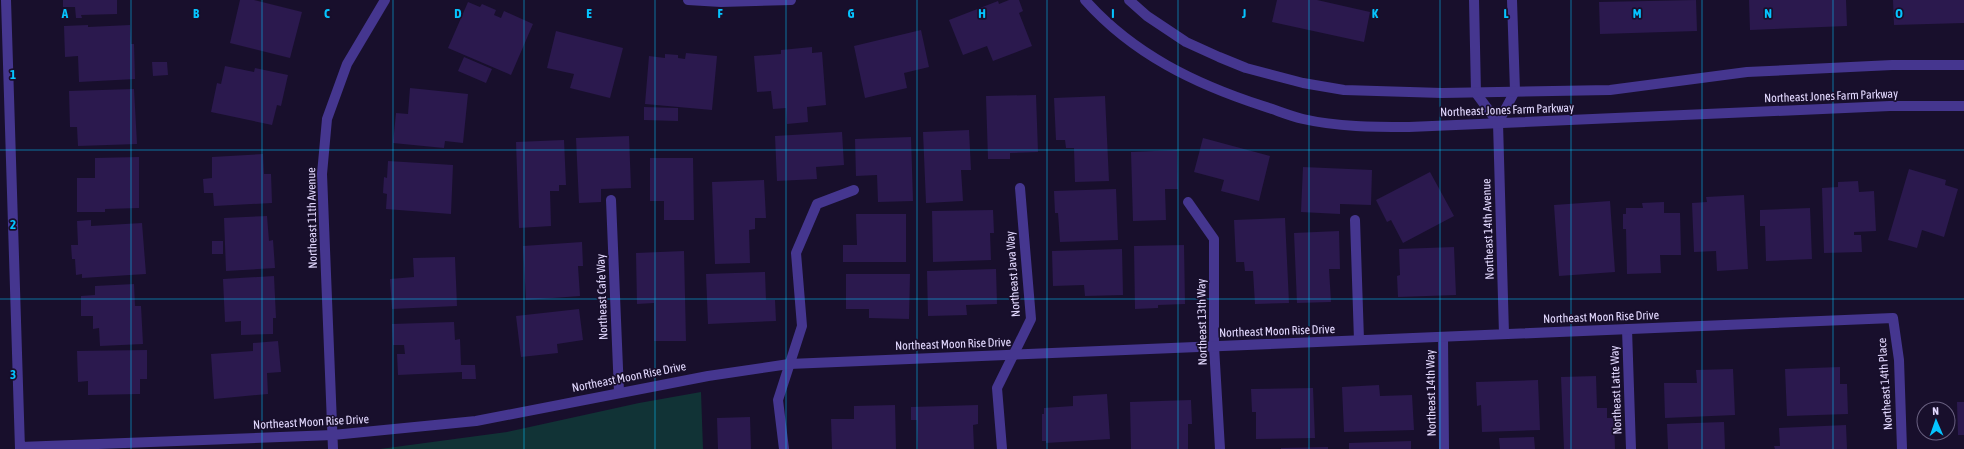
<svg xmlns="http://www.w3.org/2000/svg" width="1964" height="449" font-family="'Asap Condensed',sans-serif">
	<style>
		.green { fill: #113336 }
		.building { fill: #2b194e }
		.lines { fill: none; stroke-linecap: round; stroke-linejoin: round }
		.service { stroke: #45368f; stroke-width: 10 }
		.minor { stroke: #45368f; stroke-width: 10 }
		.tertiary { stroke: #45368f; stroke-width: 10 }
		.grid { fill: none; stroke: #05c4ff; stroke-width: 1; stroke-opacity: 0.55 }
		.labels { text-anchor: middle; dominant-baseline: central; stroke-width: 3.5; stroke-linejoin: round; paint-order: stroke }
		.street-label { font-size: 12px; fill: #e3d9ff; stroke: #180f2c }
		.grid-label { font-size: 13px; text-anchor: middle; font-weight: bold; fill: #05c4ff; stroke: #180f2c; stroke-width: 3.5; stroke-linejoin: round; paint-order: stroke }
	</style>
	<rect width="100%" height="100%" fill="#180f2c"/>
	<!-- green -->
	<path class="green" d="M701,392L703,449H380L507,432L639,403Z"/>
	<!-- building -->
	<path class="building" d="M63,0H117V14L81,15L82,18H76L75,7H63Z
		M240,0H254L302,12L290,58L230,43Z
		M1009,0H1019L1023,11L1019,13L1032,46L993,61L987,46L963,55L949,20L998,1L999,4Z
		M1277,0H1317L1370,12L1364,42L1272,22Z
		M1696,0L1697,31L1600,34L1599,2Z
		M1749,0H1846L1847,26L1750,30Z
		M1893,0H1964V23L1894,25Z
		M468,2L480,7L482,4L496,10L494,15L501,18L504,11L533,24L511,75L448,48Z
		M88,25V27L130,25L131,44H134L135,79L79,82L78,56L65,57L64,26Z
		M921,30L929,67L904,73L907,88L865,98L854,46Z
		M556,31L623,48L610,98L570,88L574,74L547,68Z
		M812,47V53L822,52L826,105L807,107L808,122L787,124L786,108L773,109L771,91L757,92L754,56L781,54V50Z
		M686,53L717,56L712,110L645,104L649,56L665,58V54L678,55V58L685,59Z
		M464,57L492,69L486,83L458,71Z
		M152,62H167L168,75L153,76Z
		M225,66L254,72L255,68L288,75L281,106L277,105L272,125L211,112L217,83L221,84Z
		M410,88L468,94L463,143L445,141L444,148L393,143L396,113L408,114Z
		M134,89L137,144L78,146L77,127H70L69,91Z
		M1036,95L1038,152L1010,153V159H988L986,96Z
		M1105,96L1109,181L1075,182L1074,148H1066L1065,140H1056L1054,98Z
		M644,107L678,108V121L644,120Z
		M969,130L971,170H961L963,201L926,203L923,132Z
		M842,132L844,165L816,167L817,179L777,181L775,136Z
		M629,136L631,188L601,189V202L579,203L576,138Z
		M911,137L913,201L878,202L877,175L856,176L855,139Z
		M1203,138L1270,156L1259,201L1221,191L1224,180L1194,172Z
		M564,140L566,185H559V191H550L551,226L519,228L516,142Z
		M1177,150L1178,189H1165L1166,220L1133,221L1131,152Z
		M263,154L264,174H271L272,203L214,206L213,193H204L203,179L212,178V157Z
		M139,157V208L105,209V212H77V178H95V158Z
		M650,158H693L694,220H664V201H650Z
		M388,161L453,165L451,214L386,209L387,194L383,193L384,177L387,178Z
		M1303,167L1372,170L1371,205L1340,204V214L1301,212Z
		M1909,169L1946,180L1945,185L1958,189L1944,237L1922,230L1917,248L1888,240Z
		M1430,172L1454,216L1403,243L1391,220L1387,222L1376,200Z
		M764,180L766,218H755V229L749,230L750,263L715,264L712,182Z
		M1858,181L1859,192L1874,191L1876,231L1854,232V235H1861L1862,252L1824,253L1822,188L1838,187V182Z
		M1116,189L1118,240L1060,242L1058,213H1055L1054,191Z
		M1744,195L1748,269L1717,271L1716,251L1694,252L1692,203L1707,202L1706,197Z
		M1610,201L1615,272L1559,276L1554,205Z
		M1664,202V213H1680L1681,255H1660L1661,273L1627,274L1626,229H1623V214H1626V208H1643L1642,203Z
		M1810,208L1812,259L1766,261L1765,226H1760V210Z
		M993,210L994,233H990L991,260L933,262L932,211Z
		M856,214H906V262H843V245H857Z
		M267,216L269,241L273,240L275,268L226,271L224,218Z
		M1285,218L1289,303L1255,304L1253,271H1245L1244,262H1236L1234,220Z
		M91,220V226L142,223L146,274L82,278V274L76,275L75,259H72L71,245H78L77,221Z
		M1339,231L1340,269H1329L1331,302L1297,303L1294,233Z
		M212,241H223V254H212Z
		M582,242L583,266H578L580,296L526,300L523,246Z
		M1184,245L1185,304L1158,305V308L1135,309L1134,246Z
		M1454,247L1456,295L1398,297L1397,276L1400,275L1399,249Z
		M1122,249L1123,295L1085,296L1084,285L1053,286L1052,251Z
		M684,251L686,341H654V303L637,304L636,253Z
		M455,257L457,306L392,309L390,279L414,277L413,258Z
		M996,269L997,304L966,305L967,315L928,316L927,271Z
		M765,272L766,300H775L776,321L708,324L706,274Z
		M846,274H910L909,319L869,318V309H846Z
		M274,276L276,318H273V334L241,335V321L225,322L223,279Z
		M134,284L135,306H141L143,344L100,346L99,328L93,329V316H81V296L95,295V286Z
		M579,309L583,340L557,344L558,353L521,357L516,316Z
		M454,322L455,340L460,339L461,365H475L476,379H462V372L398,375L397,354H405L404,345H393L392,324Z
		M278,341L281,372L267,373L268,394L214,399L211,354L253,351V343Z
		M147,350V379H140V394L88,395V381L78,382L77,351Z
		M1840,367V384H1847L1848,414L1787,416L1785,369Z
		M1733,369L1735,415L1665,418L1664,383H1697L1696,370Z
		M1596,376L1597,408H1607V418H1614L1615,449H1564L1561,377Z
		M1538,380L1540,430L1482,432L1481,405L1477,406L1476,382Z
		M1379,385L1380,396L1412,395L1414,430L1344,432L1342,387Z
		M1313,388L1315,438L1256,439V412H1252L1251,389Z
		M1107,394L1110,439L1046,443V441H1042V414H1044V408L1073,406V396Z
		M1191,400L1192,424H1188V449H1131L1130,402Z
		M1957,402H1964V435H1958Z
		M895,405L896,449H832L831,419H854V406Z
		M978,405V424L973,425L974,449H918L917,420H911V407Z
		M750,417L751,449H718L717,418Z
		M1724,422L1725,449H1668L1667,424Z
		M1846,425L1847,449H1775L1774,446H1780L1779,428Z
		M1534,437L1535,449H1500L1499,438Z
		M1411,441V449H1349V443Z
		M1328,447V449H1281V448Z"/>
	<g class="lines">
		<!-- service -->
		<path class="service" d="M1474,0L1476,93L1498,123L1515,91L1512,0
			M611,200L619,392
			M1188,202L1214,239V346L1220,449
			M1355,220L1359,340
			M1627,329L1631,449
			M1443,337L1444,449
			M784,449L778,400L802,326L796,253L817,204L854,190
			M1002,449L997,388L1031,319L1020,188"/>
		<!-- minor -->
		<path class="minor" d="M6,0L20,449
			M688,0L721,2L791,0
			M1498,123L1504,334
			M20,447L333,435L476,421L708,376L789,364L1893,318L1899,360L1902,449
			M333,449L322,174L327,119L347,64L385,0"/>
		<!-- tertiary -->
		<path class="tertiary" d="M1085,0C1133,54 1195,84 1263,106C1276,110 1290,116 1303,119C1338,127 1374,127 1409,127L1890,106H1964
			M1129,0L1147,16L1186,42L1219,57L1246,68L1303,83L1344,90L1442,93L1610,90L1747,72L1892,65H1964"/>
	</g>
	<!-- grid -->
	<path class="grid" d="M131,0V449M262,0V449M393,0V449M524,0V449M655,0V449M786,0V449M917,0V449M1047,0V449M1178,0V449M1309,0V449M1440,0V449M1571,0V449M1702,0V449M1833,0V449M0,150H1964M0,299H1964"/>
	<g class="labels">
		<!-- street labels -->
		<g class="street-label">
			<text transform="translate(1831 96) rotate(-2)">Northeast Jones Farm Parkway</text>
			<text transform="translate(1507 110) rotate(-2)">Northeast Jones Farm Parkway</text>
			<text transform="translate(312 218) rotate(-91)">Northeast 11th Avenue</text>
			<text transform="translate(1488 229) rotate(-92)">Northeast 14th Avenue</text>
			<text transform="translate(1013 274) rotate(-94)">Northeast Java Way</text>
			<text transform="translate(602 297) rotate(-92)">Northeast Cafe Way</text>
			<text transform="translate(1601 317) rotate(-2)">Northeast Moon Rise Drive</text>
			<text transform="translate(1202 322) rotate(-91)">Northeast 13th Way</text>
			<text transform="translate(1277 331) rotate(-2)">Northeast Moon Rise Drive</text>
			<text transform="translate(953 344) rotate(-2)">Northeast Moon Rise Drive</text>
			<text transform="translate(629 377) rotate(-11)">Northeast Moon Rise Drive</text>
			<text transform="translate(1885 384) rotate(-94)">Northeast 14th Place</text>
			<text transform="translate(1616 390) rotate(-92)">Northeast Latte Way</text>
			<text transform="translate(1431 393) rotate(-91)">Northeast 14th Way</text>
			<text transform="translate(311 422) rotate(-3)">Northeast Moon Rise Drive</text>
		</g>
	</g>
	<g class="grid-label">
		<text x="65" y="18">A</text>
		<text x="196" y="18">B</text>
		<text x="327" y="18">C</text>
		<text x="458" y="18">D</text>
		<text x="589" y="18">E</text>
		<text x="720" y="18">F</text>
		<text x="851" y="18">G</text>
		<text x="982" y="18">H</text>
		<text x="1113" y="18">I</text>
		<text x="1244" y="18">J</text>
		<text x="1375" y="18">K</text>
		<text x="1506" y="18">L</text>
		<text x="1637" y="18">M</text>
		<text x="1768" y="18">N</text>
		<text x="1899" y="18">O</text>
		<text x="13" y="79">1</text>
		<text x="13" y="229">2</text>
		<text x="13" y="379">3</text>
	</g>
	<!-- north arrow -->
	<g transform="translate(1936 421) rotate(358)"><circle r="19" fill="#180f2c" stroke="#696080"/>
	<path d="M0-3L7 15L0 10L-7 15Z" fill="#05c4ff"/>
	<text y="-6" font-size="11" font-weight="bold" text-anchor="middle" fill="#e3d9ff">N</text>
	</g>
</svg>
